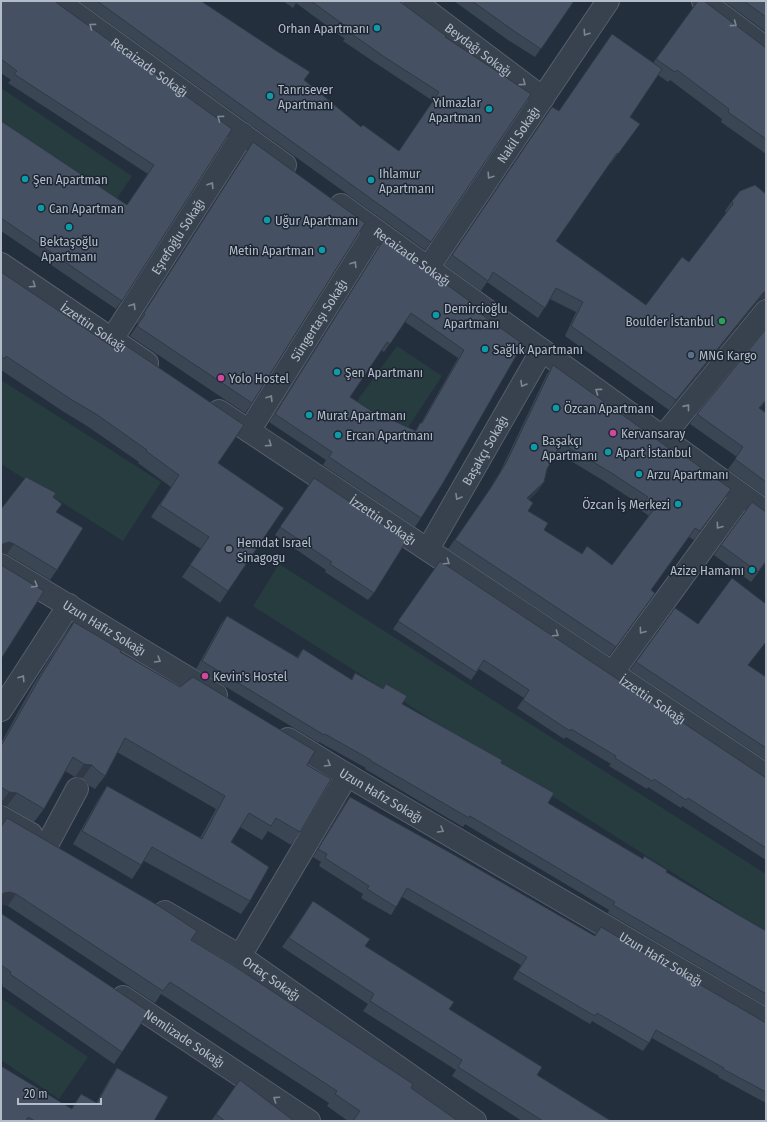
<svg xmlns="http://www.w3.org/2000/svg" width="767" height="1122" font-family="'Fira Sans Condensed',sans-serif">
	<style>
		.green { fill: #263c3f }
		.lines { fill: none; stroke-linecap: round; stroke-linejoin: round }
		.minor-casing { stroke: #565f6c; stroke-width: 24 }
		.minor { stroke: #38414e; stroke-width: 22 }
		.wall { fill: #3b4654; fill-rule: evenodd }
		.shaded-wall { fill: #303945 }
		.building { fill: #455162; stroke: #303945; fill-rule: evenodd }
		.oneway { stroke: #7c8592 }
		.culture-dot { fill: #0f9aa8; stroke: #1d2633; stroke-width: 1.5 }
		.leisure-dot { fill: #2e9e5b; stroke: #1d2633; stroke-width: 1.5 }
		.service-dot { fill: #5c6f8a; stroke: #1d2633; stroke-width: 1.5 }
		.hotel-dot { fill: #d1479c; stroke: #1d2633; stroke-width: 1.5 }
		.worship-dot { fill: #6b7280; stroke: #1d2633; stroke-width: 1.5 }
		.labels { text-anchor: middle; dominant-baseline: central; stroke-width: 3; stroke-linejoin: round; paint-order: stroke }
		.poi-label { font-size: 13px; fill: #b4bcc9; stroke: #1d2633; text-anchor: start }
		.street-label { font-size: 13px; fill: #b4bcc9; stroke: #1d2633 }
	</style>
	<rect width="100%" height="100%" fill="#242f3e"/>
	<!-- green -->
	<path class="green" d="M1,88L132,176L112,206L1,131Z
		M397,346L442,376L405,432L357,401Z
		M1,380L161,482L123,541L1,464Z
		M279,564L766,874V932L253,606Z
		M1,998L88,1057L59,1099L1,1060Z"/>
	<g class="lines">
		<!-- minor casing -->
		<g class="minor-casing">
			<g id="minor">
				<path id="s1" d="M58,1L285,165"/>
				<path id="s2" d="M414,1L543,98"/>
				<path d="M703,1L766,48"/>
				<path id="s3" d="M341,205L766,512"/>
				<path id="s4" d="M1,264L147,363"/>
				<path id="s5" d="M428,268L608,1"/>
				<path id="s6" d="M112,339L243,134"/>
				<path id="s7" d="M219,411L766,775"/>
				<path id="s8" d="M249,431L375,230"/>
				<path d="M662,438L766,311"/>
				<path id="s9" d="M428,549L542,350"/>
				<path id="s10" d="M1,565L216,695"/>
				<path d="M613,672L742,495"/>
				<path d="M1,710L69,605"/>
				<path id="s11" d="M288,739L347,775L766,1020"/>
				<path id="s12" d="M347,775L240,956L475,1121"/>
				<path d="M1,817L31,834"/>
				<path d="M48,843L77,789"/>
				<path d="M165,912L240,956"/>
				<path id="s13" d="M123,997L309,1121"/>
			</g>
		</g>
		<!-- minor -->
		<use href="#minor" class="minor"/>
	</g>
	<!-- wall -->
	<path class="wall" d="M1,1L57,3L232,129L116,309L1,231V121L127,205L148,174L8,83L11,80L1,73Z
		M79,1H201L304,80L361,127L399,151L433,101L377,64L343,41L345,39L296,3L293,8L283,1H399L445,37L531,94L425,250Z
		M454,1H574L535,57L508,40Z
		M698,1L766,48V154L721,122L722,119L670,80L668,82L658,75L630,117L640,124L611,163H610L556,241L646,305L689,262L726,213L725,211L732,201L761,299L756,303L669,410L565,336L576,312L550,299L538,318L487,282L481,291L445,265L545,117L559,111L653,63Z
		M724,1H766V32Z
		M253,142L252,403L245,413L130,336L138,324L137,323Z
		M384,239L470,305L477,311L421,518L415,527L323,465L326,460L269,422ZM405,322L458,358L421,423L415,431L370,410L350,397L381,350L384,352Z
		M1,272L218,463L228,591L220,603L182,577L201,549L151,517L171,487L138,463L139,462L87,426L64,412L1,370Z
		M553,365L670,449L731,489L694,540L689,537L651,590L655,593L609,656L448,549L486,495L500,472L547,374ZM556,452L604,481L642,506L639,509L649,516L612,565L582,554L544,530L528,511L529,500L538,491L544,482L547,469Z
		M760,408L766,413V497L728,469L737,457L690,424L697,414Z
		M314,478L374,593L368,600L325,572L326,570L275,535Z
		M53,497L56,512L57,570L50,580L7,554L2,553Z
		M752,502L766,562L751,582L714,555Z
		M440,561L766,778V860L682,806L681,808L648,787L647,789L609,766L611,764L566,737L564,739L517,708L524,698L479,669L471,680L393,629Z
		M675,608L749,666L766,677V760L630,670Z
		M227,616L297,657L303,649L351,680L355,673L383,689L386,684L402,704L501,763L548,803L666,872L735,913L766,931V1006L608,913L609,910L465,824L463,827L365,769L366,768L319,742V743L196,669L221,624Z
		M74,622L120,652L307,765L300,832L291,845L268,831L262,840L240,827L231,842L250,901L241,914L144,861L132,879L73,844L98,800L107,786L200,838L216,809L117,752L105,776L95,789L88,785L83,778L75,777L65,771L44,809L34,822L7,806L1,805V743L32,687L64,635Z
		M350,797L595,936L601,927L766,1023V1103L718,1077L719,1076L652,1038L643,1051L592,1021L590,1024L513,979L521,965L402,897L391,915L361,898L363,894L319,866L321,862L313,857L344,805Z
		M7,818L191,940L411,1088L458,1121H348L327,1106L329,1103L161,994L155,1003L8,906L1,904V827Z
		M313,901L365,946L537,1075L611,1121H522L452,1076L456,1070L363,1011L368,1004L282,947Z
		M1,913L2,914L149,1012L114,1064L2,986L3,984L1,983Z
		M117,1068L154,1121H1L71,1109L81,1094L96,1103L109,1080Z
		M240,1080L294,1121H211Z"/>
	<!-- shaded-wall -->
	<path class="shaded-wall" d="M766,291V299H761L756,303L669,410L676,400L763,293Z
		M766,400V402L752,418L759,408Z
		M544,482L538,491L521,507L527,498Z
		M9,542L14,544L7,554L1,553V545L3,544Z
		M84,764L92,765L83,778L75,777Z
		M9,792L17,793L7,806L1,805V803Z
		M10,892L16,894L8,906L1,904V895L4,893Z"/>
	<!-- building -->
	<path class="building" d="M1,1H55L57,3L232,129L122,301L1,218V121L127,205L154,165L14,74L17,71L1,59Z
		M97,1H201L275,50L310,72L304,80L361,127L363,125L399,151L439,92L383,56L349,32L351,30L311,1H399L446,36L445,37L531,94L431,242Z
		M472,1H574L541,49L514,31Z
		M698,1H704L766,48V139L728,112L729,109L677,70L675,72L656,59Z
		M744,1H766V17Z
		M612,34L662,69L630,117L640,124L618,154L617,153L556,241L646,305L682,257L689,262L733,204L732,201L740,191L755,185L766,194V291L763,293L676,400L571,326L583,302L556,288L545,308L493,272L488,281L452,255L552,107L559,111Z
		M253,142L365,223L252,403L137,326L145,314L144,313Z
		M384,239L472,303L470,305L477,310V311L523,344L443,483L421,518L329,457L332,452L275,414ZM411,313L464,350L422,423H420L416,431L370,410L350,397L387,342L390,344Z
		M1,272L120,352L125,345L244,425L218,463L284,508L228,591L190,565L209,537L160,505L179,475L146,451L147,450L96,414L72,400L6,356L5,359L1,357Z
		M766,329V400L759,408L766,413V482L735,459L743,447L697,414Z
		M553,365L670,449L672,447L731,489L700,531L695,528L651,590L655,593L616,647L455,540L492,486L506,463ZM561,443L610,472L648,497L645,501L655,508L612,565L587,546L582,554L544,530L548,523L528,511L533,503L527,498L544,482L547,469Z
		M26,477L56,493L53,497L62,504L56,512L83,528L57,570L14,544L9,542L3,544L1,545V509Z
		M314,478L407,540L374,593L330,564L332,562L280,527Z
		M752,502L766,512V561L758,572L721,545Z
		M440,561L766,778V848L688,798L686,800L654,779L652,781L615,758L616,756L571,729L570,731L523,700L529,690L484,660L476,672L398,621Z
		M1,565L44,591L1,659Z
		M732,578L766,604V642L748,665L766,677V748L636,662L675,608L698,624Z
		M227,616L298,658L303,649L352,680L355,673L383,689L386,684L407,696L402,704L502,760L501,763L554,793L548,803L643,859L644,856L667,870L666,872L735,913L766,931V994L613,905L615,902L470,816L469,818L371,761V760L325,734L324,735L202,661Z
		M74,622L121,650L120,652L180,687L193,677L315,751L307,765L331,779L300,832L276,818L271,826L249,813L231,842L269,867L250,901L152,847L141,865L82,831L107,786L202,839L225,796L125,738L105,776L98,771L92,765L84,764L73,757L44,809L17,793L9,792L1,787V746L42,674Z
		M350,797L449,852L595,936L601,927L766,1023V1092L723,1069L724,1068L656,1030L649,1043L597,1013L595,1016L518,971L527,957L407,888L396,907L367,889L369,886L325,858L327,854L318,849Z
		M7,818L159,906L197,931L191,940L237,968L413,1084L411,1088L458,1121H353L360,1111L335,1094L337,1091L170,982L163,991L16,894L10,892L4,893L1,895V827Z
		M313,901L370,939L365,946L454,1002L449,1009L542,1067L537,1075L611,1121H543L458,1067L462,1060L370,1001L374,994L289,938Z
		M1,913L2,914L149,1012L122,1052L10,974L11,972L1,965Z
		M1,1066L72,1109L81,1094L97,1103L117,1068L168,1097L154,1121H35L28,1117L26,1121H1Z
		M240,1080L294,1121H225L216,1114Z"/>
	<!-- one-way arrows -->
	<defs><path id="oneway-chevron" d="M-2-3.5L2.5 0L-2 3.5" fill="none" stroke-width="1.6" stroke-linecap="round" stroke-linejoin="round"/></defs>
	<g class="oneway">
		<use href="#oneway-chevron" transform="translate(734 24) rotate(37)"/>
		<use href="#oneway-chevron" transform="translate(92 26) rotate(-144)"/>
		<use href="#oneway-chevron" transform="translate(586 33) rotate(124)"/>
		<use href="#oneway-chevron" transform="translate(523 83) rotate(37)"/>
		<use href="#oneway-chevron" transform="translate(220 118) rotate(-144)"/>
		<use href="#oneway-chevron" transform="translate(490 176) rotate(124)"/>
		<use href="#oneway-chevron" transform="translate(211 185) rotate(-58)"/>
		<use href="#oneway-chevron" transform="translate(354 264) rotate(-58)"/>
		<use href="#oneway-chevron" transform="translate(33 285) rotate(34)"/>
		<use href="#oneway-chevron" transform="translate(133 306) rotate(-58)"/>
		<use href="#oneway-chevron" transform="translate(523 384) rotate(120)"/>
		<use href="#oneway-chevron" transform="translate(598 391) rotate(-144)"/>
		<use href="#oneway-chevron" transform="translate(270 398) rotate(-58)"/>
		<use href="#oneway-chevron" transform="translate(687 407) rotate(-51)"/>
		<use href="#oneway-chevron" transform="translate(269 444) rotate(34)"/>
		<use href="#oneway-chevron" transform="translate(458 497) rotate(120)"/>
		<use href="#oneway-chevron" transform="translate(719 526) rotate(126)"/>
		<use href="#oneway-chevron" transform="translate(447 562) rotate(34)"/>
		<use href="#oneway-chevron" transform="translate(35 585) rotate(31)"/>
		<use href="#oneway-chevron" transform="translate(642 631) rotate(126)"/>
		<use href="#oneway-chevron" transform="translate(556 634) rotate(34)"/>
		<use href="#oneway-chevron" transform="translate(158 660) rotate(31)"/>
		<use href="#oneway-chevron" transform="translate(22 678) rotate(-57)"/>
		<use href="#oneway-chevron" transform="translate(328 764) rotate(31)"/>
		<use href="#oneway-chevron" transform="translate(441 830) rotate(30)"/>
		<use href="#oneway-chevron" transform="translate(276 1099) rotate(-146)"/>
	</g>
	<!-- markers -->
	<g class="culture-dot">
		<circle cx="377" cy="28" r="4"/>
		<circle cx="270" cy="96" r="4"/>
		<circle cx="489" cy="109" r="4"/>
		<circle cx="25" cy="179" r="4"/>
		<circle cx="371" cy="180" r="4"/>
		<circle cx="41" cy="208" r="4"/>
		<circle cx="267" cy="220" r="4"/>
		<circle cx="69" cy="227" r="4"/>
		<circle cx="322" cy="250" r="4"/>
		<circle cx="436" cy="315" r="4"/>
		<circle cx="485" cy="349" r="4"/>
		<circle cx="337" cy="372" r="4"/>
		<circle cx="556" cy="408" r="4"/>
		<circle cx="309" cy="415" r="4"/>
		<circle cx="338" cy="435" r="4"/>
		<circle cx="534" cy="447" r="4"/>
		<circle cx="608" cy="452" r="4"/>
		<circle cx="639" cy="474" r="4"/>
		<circle cx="678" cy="504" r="4"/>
		<circle cx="752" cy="570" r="4"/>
	</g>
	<circle class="leisure-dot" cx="722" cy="321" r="4"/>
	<circle class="service-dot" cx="691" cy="355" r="4"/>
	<g class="hotel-dot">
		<circle cx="221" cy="378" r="4"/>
		<circle cx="613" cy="433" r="4"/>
		<circle cx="205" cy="676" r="4"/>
	</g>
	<circle class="worship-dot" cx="229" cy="549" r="4"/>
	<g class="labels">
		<!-- poi labels -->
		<g class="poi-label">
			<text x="369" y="28" text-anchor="end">Orhan Apartmanı</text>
			<text x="278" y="89">Tanrısever<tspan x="278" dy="15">Apartmanı</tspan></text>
			<text x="481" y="102" text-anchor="end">Yılmazlar<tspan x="481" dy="15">Apartman</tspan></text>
			<text x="379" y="173">Ihlamur<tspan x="379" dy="15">Apartmanı</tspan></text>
			<text x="33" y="179">Şen Apartman</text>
			<text x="49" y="208">Can Apartman</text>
			<text x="275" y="220">Uğur Apartmanı</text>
			<text x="69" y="241" text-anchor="middle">Bektaşoğlu<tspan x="69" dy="15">Apartmanı</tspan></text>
			<text x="314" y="250" text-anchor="end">Metin Apartman</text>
			<text x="444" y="308">Demircioğlu<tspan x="444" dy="15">Apartmanı</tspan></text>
			<text x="714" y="321" text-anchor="end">Boulder İstanbul</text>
			<text x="493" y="349">Sağlık Apartmanı</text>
			<text x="699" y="355">MNG Kargo</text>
			<text x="345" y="372">Şen Apartmanı</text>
			<text x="229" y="378">Yolo Hostel</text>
			<text x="564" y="408">Özcan Apartmanı</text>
			<text x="317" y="415">Murat Apartmanı</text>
			<text x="621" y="433">Kervansaray</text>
			<text x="346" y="435">Ercan Apartmanı</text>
			<text x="542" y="440">Başakçı<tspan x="542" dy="15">Apartmanı</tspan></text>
			<text x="616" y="452">Apart İstanbul</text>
			<text x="647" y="474">Arzu Apartmanı</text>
			<text x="670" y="504" text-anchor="end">Özcan İş Merkezi</text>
			<text x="237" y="542">Hemdat Israel<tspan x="237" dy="15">Sinagogu</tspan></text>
			<text x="744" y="570" text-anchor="end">Azize Hamamı</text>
			<text x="213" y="676">Kevin's Hostel</text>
		</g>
		<!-- street labels -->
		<g class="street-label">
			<text stroke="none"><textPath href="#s2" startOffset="81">Beydağı Sokağı</textPath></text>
			<text stroke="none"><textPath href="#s1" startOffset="113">Recaizade Sokağı</textPath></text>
			<text stroke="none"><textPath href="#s5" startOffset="161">Nakil Sokağı</textPath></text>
			<text stroke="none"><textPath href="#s6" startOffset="122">Eşrefoğlu Sokağı</textPath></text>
			<text stroke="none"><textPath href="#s3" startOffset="88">Recaizade Sokağı</textPath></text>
			<text stroke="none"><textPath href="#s8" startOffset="131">Süngertaşı Sokağı</textPath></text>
			<text stroke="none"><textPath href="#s4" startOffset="112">İzzettin Sokağı</textPath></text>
			<text stroke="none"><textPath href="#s9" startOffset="114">Başakçı Sokağı</textPath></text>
			<text stroke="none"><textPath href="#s7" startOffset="197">İzzettin Sokağı</textPath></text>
			<text stroke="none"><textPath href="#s10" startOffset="121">Uzun Hafız Sokağı</textPath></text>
			<text stroke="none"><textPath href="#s7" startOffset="521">İzzettin Sokağı</textPath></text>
			<text stroke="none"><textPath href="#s11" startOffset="109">Uzun Hafız Sokağı</textPath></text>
			<text stroke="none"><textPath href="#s11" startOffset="433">Uzun Hafız Sokağı</textPath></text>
			<text stroke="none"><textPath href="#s12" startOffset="249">Ortaç Sokağı</textPath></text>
			<text stroke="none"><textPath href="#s13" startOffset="74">Nemlizade Sokağı</textPath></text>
		</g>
	</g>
	<!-- border -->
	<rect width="767" height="1122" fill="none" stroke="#b4bcc9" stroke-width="4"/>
	<!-- scale -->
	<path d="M18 1098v6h83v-6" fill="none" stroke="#b4bcc9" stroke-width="2"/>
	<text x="24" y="1098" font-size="12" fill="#b4bcc9" stroke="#1d2633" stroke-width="3" paint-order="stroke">20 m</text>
</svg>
